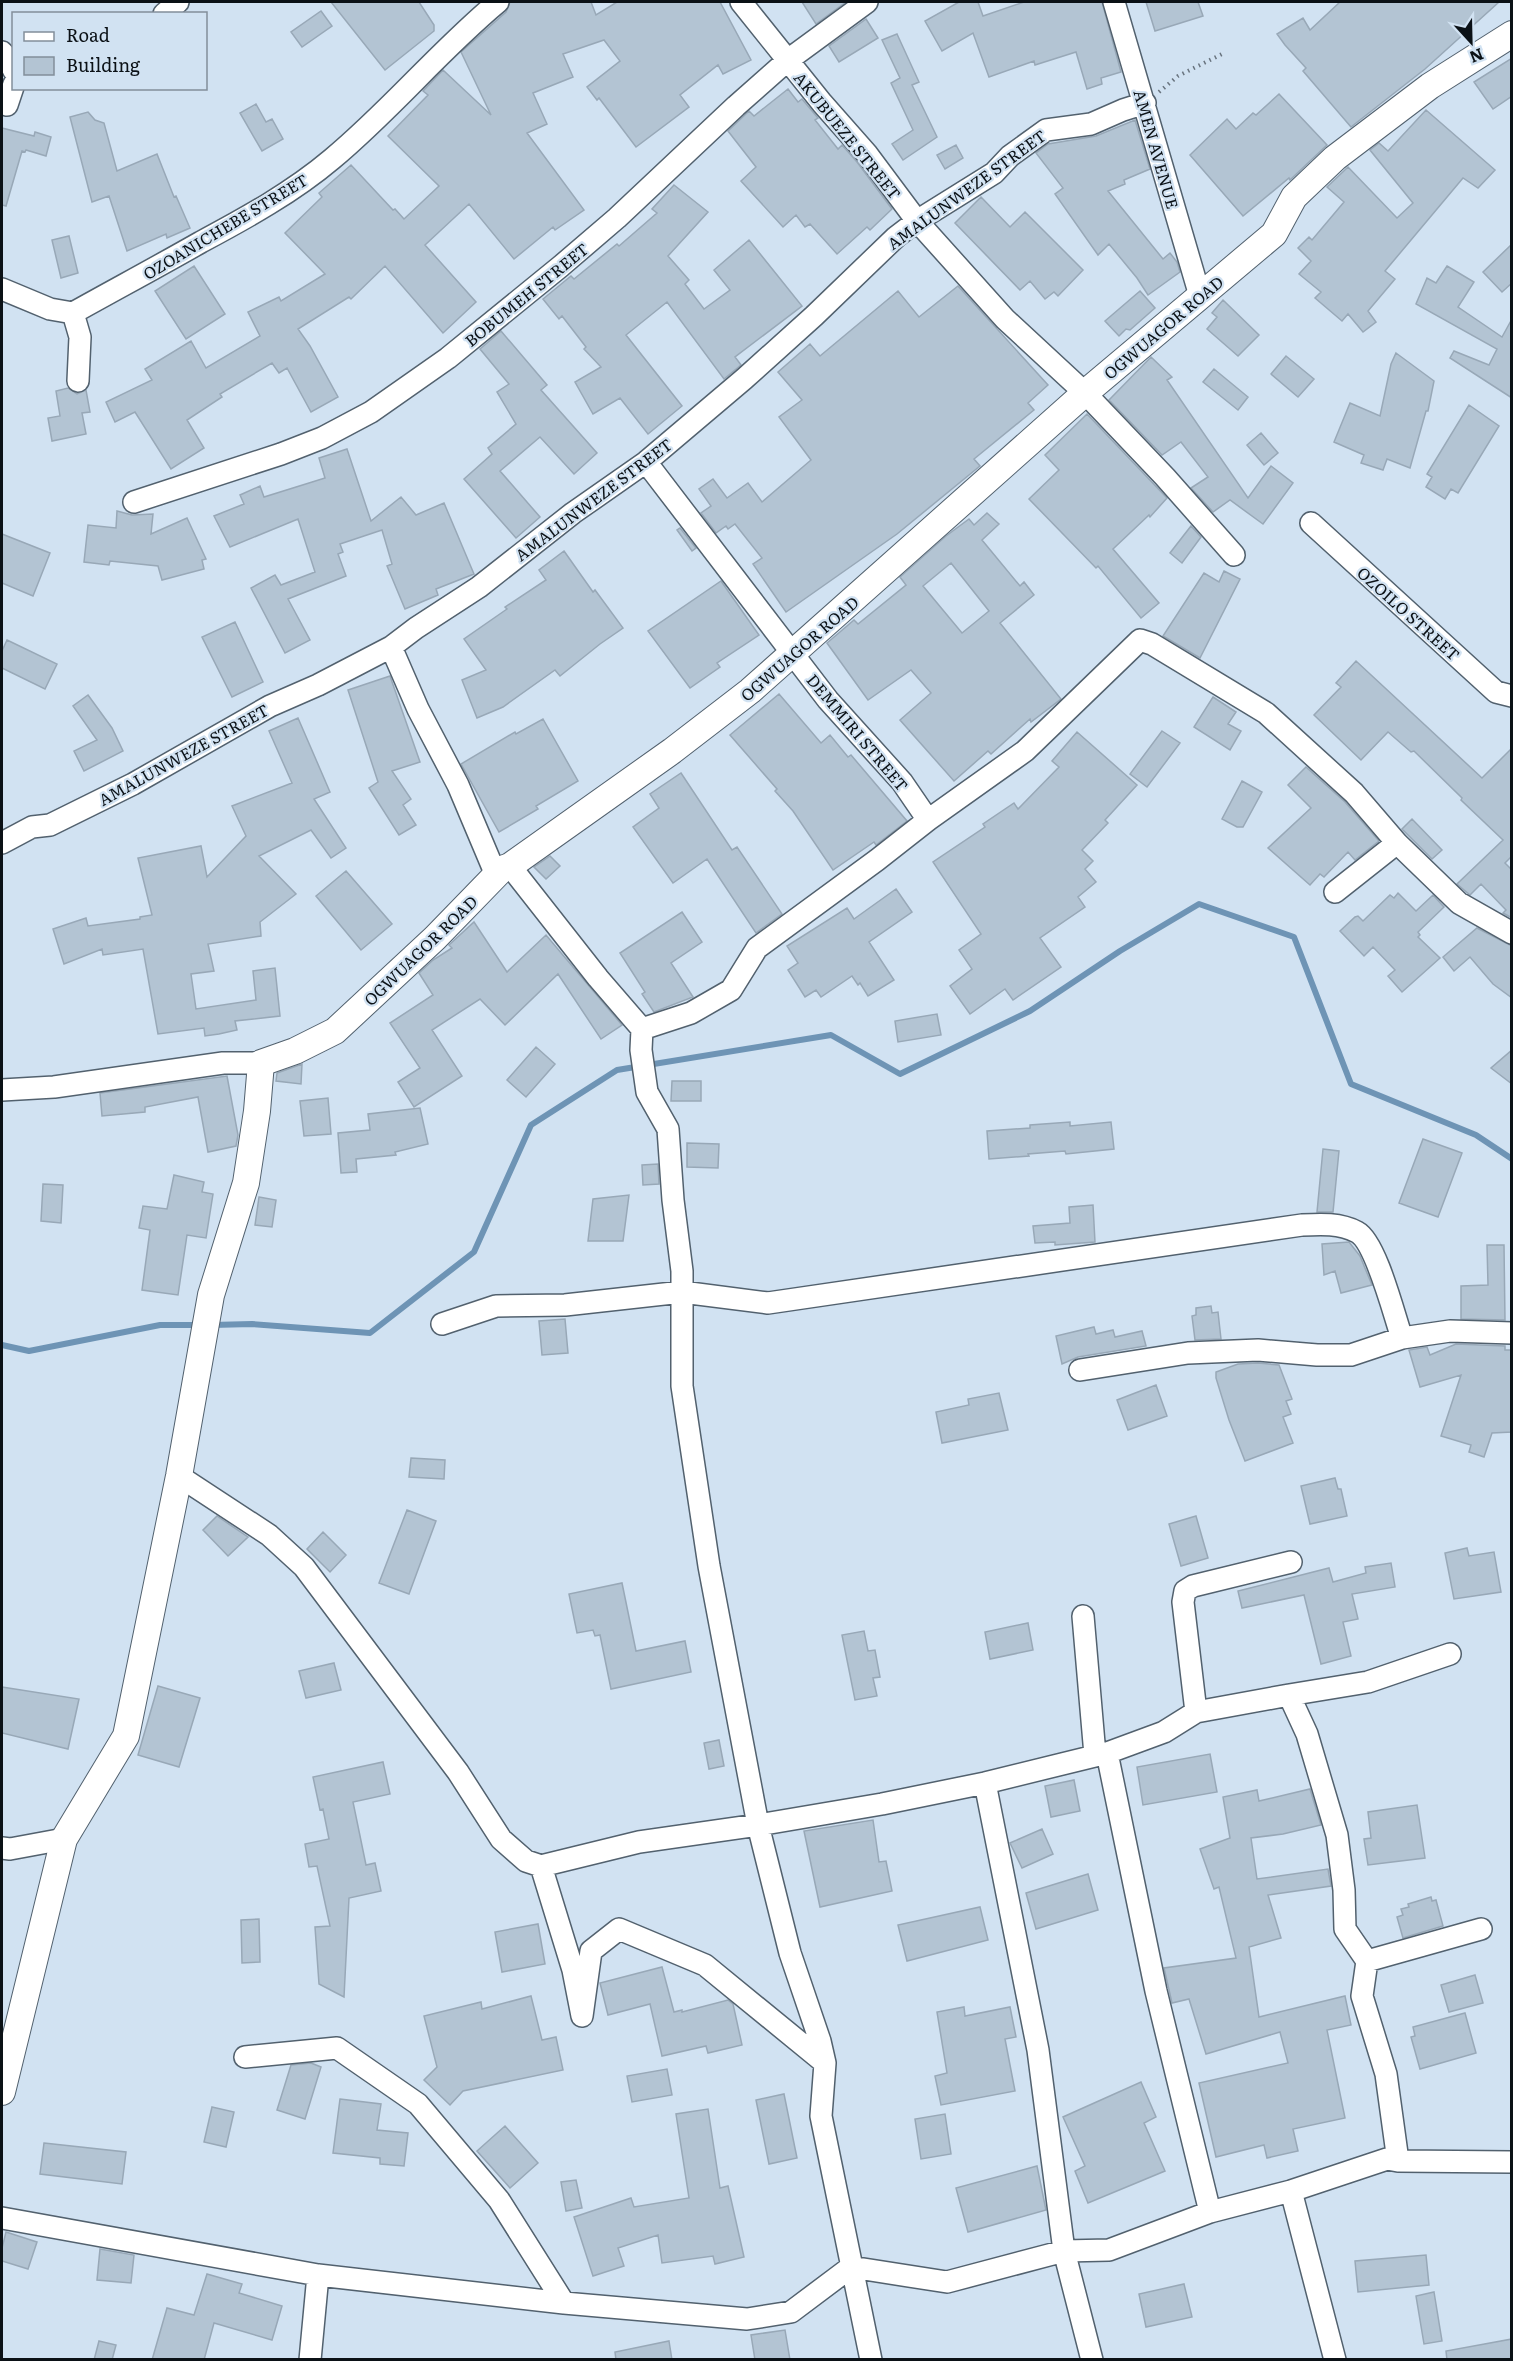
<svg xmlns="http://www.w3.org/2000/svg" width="1513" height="2361" font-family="Literata,serif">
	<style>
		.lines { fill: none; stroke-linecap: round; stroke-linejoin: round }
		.stream { stroke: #6e94b5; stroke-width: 6 }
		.building { fill: #b3c4d3; stroke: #98a8b7; stroke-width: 1.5; fill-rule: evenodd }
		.minor-casing { stroke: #52616e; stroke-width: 24 }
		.tertiary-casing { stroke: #52616e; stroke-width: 28 }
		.path { stroke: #69747f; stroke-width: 4; stroke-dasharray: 1.5 4.5; stroke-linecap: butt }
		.minor { stroke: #fff; stroke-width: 21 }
		.tertiary { stroke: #fff; stroke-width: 26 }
		.labels { text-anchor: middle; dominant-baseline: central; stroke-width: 4.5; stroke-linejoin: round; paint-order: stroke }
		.street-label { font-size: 16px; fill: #0b1116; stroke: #d1e2f2 }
	</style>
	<rect width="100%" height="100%" fill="#d1e2f2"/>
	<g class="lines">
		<!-- stream -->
		<path class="stream" d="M212,1325L252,1324L370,1333L474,1252L531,1125L617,1070L831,1035L900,1074L1030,1011L1120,951L1199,904L1294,937L1351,1084L1476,1135L1512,1159
			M2,1345L29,1351L160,1325H199"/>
	</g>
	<!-- building -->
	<path class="building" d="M331,2H419L434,25V31L385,70Z
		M510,2H591L596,15L617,2H720L751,60L723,74L718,65L680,95L689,107L636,147L599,98L597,100L587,87L620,61L604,40L563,54L573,77L533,93L547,124L527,133L584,210L555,230L553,227L514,259L469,204L425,245L476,302L443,333L385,266L351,299L349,297L298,329L310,346L338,397L311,412L287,368L279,373L272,363L220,394L222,397L187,420L204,448L171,469L135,412L115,422L106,402L152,380L145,369L191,341L206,368L260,336L248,312L279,297L281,301L325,274L285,233L322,197L319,193L351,165L393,210L395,209L404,219L439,186L388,136L428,95L423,91L443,70L491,115L461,52L506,12Z
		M802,2H846L816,24Z
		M959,2H978L983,16L1024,2H1102L1121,72L1101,78L1102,84L1087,89L1076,52L1035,65L1034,61L989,77L973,33L942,51L925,21Z
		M1146,2H1198L1203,16L1155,31Z
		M1340,2H1499L1425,69L1351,127L1303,71L1306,68L1285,45L1277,34L1303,18L1310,30Z
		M321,11L332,26L302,47L291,32Z
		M866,19L878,38L839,62L829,46Z
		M897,34L919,82L912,85L937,137L903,160L892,144L913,130L891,83L900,78L882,40Z
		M1512,58V96L1493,109L1474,82Z
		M788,89L798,102L802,99L818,118L815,120L838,149L842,145L857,162L892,209L870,230L867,227L837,254L810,224L805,227L796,215L783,227L741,181L756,167L728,131L749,111L754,116Z
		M1279,94L1327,145L1290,180L1289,178L1243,216L1190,155L1227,119L1236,129L1253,113L1256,115Z
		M256,104L266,122L272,119L283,139L262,151L240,113Z
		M1426,110L1495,170L1478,188L1463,178L1385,271L1395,279L1368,311L1376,322L1363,332L1348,314L1342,321L1315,298L1321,292L1299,274L1311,261L1298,248L1309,237L1312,240L1344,202L1327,187L1348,167L1397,218L1413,203L1370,150L1379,143L1388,151Z
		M88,112L95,120L104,123L117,171L157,154L174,197L176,196L190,228L167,238L166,234L127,251L109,196L92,202L70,117Z
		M1135,120L1150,169L1124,180L1125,184L1108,191L1163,259L1170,253L1177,262L1180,272L1148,295L1137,278L1109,244L1098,255L1055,194L1063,188L1036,153L1048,144L1096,136Z
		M2,128L34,136L35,132L51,137L46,156L26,150L25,152L22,151L6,206L2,205Z
		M956,145L963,158L945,169L937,155Z
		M674,185L708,212L668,256L689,280L685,284L704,309L730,290L714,270L749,240L802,306L735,357L741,365L724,379L667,302L626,335L682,406L648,434L620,398L593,414L575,382L601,367L584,349L586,347L562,316L559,319L543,299L571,276L574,279L617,244L619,246L657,213L652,209Z
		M981,197L1010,227L1025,212L1083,270L1058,296L1054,292L1045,299L1030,281L1020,290L955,223Z
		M69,236L78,273L61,278L52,240Z
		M1512,244V283L1502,292L1483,272Z
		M194,266L225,314L186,339L155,291Z
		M1447,266L1474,282L1458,307L1502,337L1512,319V398L1450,358L1454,351L1489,365L1497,349L1416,304L1427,278L1436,283Z
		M958,286L1048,385L1028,403L1034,410L974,459L980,466L897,534L786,612L753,564L762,558L735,524L728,529L726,526L716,533L701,513L711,506L699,489L713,479L727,498L748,483L762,502L811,460L779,417L802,400L778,372L810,344L820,356L898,291L919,317Z
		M1140,291L1155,308L1130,330L1126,329L1119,336L1105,321Z
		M1223,300L1259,335L1238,356L1207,329L1217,317L1212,313Z
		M501,331L547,385L541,390L597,453L574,474L540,437L500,471L540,517L516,538L464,479L492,454L488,448L516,424L497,392L509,384L480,349Z
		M1396,353L1434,381L1428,411H1426L1410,468L1387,459L1383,470L1361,463L1364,455L1334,442L1350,403L1380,416L1391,364Z
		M1286,356L1314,379L1298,397L1271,374Z
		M1151,357L1172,377L1167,380L1248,498L1271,466L1293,483L1263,524L1230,500L1213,512L1191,488L1208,477L1181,442L1162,455L1109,400Z
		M1214,369L1248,397L1238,410L1203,382Z
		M68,388L77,394L86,390L90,412L82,413L86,434L52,441L48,418L60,416L56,391Z
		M1469,405L1499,426L1458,493L1451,489L1445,499L1426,487L1432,477L1427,474Z
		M1087,414L1167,498L1150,517L1149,515L1113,549L1159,603L1141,618L1098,566L1096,568L1029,499L1059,470L1045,455Z
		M1261,433L1278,453L1264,465L1247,445Z
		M347,449L371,521L401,497L416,515L444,503L474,574L436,589L438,595L405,609L387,566L392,564L382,530L340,544L343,552L338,554L346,576L288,599L310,640L285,653L251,588L275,575L281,585L315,572L298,519L230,547L214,516L244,504L240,495L260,486L264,497L325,478L319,458Z
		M117,511L132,515L153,514L151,534L187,518L206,559L202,560L204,569L162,580L158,566L110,561L109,565L84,562L88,525L116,528Z
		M987,513L999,524L982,540L1020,586L1024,582L1034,595L1000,623L1061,699L1031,722L1030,719L991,754L988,751L954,781L900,720L931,693L911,670L868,700L827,643L854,620L858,624L906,585L900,577L946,536L969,519L974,525ZM951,563L989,611L962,633L923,586Z
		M1191,526L1201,537L1182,563L1170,553Z
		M680,528L696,548L692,551L677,530Z
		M2,534L50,553L33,596L2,583Z
		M564,551L593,592L595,590L623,628L600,644L560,676L555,670L503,707L477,718L462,680L486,670L464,639L507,609L505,607L546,580L539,570Z
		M1224,571L1240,579L1200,658L1163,636L1204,573L1219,582Z
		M721,581L759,635L717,663L720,667L690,688L648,631Z
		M235,622L263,682L232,697L202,637Z
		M7,640L57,664L45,689L2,668V651Z
		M1356,661L1482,778L1512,748V856L1505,863L1512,870V918L1503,913L1506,910L1481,884L1470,895L1457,884L1503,840L1461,800L1462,798L1414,751L1411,752L1388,732L1361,760L1314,715L1341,687L1336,683Z
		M390,676L420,762L392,771L411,799L403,805L416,825L399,835L369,788L378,782L348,690Z
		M779,694L821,743L830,735L848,757L851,755L907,821L876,845L874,842L833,870L793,811L775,791L777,789L730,735Z
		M88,695L112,728L123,751L84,771L74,751L97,740L73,706Z
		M1213,697L1236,712L1228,724L1241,731L1230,750L1194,727Z
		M298,718L330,792L314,799L346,848L331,858L311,830L259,856L296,894L260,922L261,936L208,944L214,971L191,974L196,1009L256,1000L253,971L275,968L280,1016L235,1021L237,1030L219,1034L205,1036L204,1028L158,1034L143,949L103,955L102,949L64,964L53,929L86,918L88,926L140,919V917L152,915L138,858L201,846L207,877L246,836L232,806L292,783L269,731Z
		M543,719L578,781L536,806L538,809L499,832L461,764L515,732L516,734Z
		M1162,731L1180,743L1147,787L1130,774Z
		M1077,732L1137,785L1105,820L1108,823L1082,850L1093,861L1085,869L1096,882L1078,897L1085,907L1040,938L1061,967L1013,1000L1005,989L970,1014L950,986L972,969L959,950L981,934L933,862L985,827L983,824L1014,803L1018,809L1059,767L1052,761Z
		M1306,767L1345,802L1379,841L1355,860L1348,852L1324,877L1320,874L1310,885L1268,848L1311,808L1288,785Z
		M681,773L732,850L737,847L782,914L756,933L707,859L673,883L633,827L659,808L650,794Z
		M1242,781L1262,792L1243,827H1237L1222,819Z
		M1412,819L1442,850L1432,859L1402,829Z
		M550,856L560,866L546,879L534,867Z
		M346,871L392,924L361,950L316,896Z
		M896,889L912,912L869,942L894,980L868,996L860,983L858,985L852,976L821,997L816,990L805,997L788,970L798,963L787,946L847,908L854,919Z
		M1398,893L1416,911L1433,895L1444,907L1418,932L1420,935L1418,937L1440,958L1402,992L1388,976L1395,970L1373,947L1364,956L1340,931L1355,917L1358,916L1363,921L1390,895L1394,898Z
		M682,912L702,942L671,963L693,997L654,1012L642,994L645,992L620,953Z
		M474,922L507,972L546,935L622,1025L601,1039L558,974L505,1025L480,999L432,1030L462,1076L414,1107L398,1082L420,1068L390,1023L433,995L419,973L433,960L452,948L449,945Z
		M1477,928L1512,946V998L1493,984L1470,957L1454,971L1443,957Z
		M937,1014L941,1035L898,1042L895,1021Z
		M536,1047L555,1064L526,1097L507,1080Z
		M1512,1050V1084L1491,1068Z
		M302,1064L301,1084L276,1081L277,1073Z
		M227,1076L238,1135L236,1146L208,1152L198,1097L145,1107V1112L102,1116L100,1093Z
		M672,1081H701V1101H671Z
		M328,1098L331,1134L304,1136L300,1101Z
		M420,1108L428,1144L395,1152L396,1155L356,1159L357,1172L341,1173L338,1133L370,1130L368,1114Z
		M1070,1122V1126L1111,1122L1114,1149L1066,1154L1065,1151L1028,1154L1029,1156L989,1159L987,1131L1030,1128V1125Z
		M1423,1139L1462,1153L1438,1217L1399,1203Z
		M687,1143L719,1144L718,1168L687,1167Z
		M1323,1149L1339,1151L1333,1212H1317Z
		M658,1164L659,1184L643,1185L642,1165Z
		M174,1175L204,1182L202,1192L213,1194L206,1238L187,1235L178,1295L142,1290L150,1230L139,1228L143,1206L167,1209Z
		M43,1184L63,1185L61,1223L41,1221Z
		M629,1195L623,1241H588L593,1199Z
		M259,1197L276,1200L272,1227L255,1225Z
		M1093,1205L1095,1242L1055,1245V1242L1035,1243L1033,1226L1070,1223L1069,1207Z
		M1349,1242L1360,1256L1372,1285L1341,1293L1335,1271L1324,1275L1322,1244Z
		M1487,1245H1504L1505,1320L1461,1319V1286L1488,1285Z
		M1211,1306L1212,1313L1218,1312L1221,1339L1195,1340L1192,1316L1196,1315V1308Z
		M565,1319L568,1353L542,1355L539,1321Z
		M1094,1327L1096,1334L1113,1330L1115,1337L1142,1331L1146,1346L1078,1357L1062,1364L1056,1336Z
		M1456,1344L1505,1346V1350H1511L1512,1432L1492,1433L1484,1457L1469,1452L1471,1445L1441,1436L1461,1375L1420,1387L1409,1350L1427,1347L1430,1355Z
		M1258,1363L1279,1365L1292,1399L1286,1401L1291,1414L1283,1417L1293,1443L1245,1461L1229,1420L1216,1378V1372L1238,1364Z
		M1156,1385L1167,1416L1128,1430L1117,1400Z
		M999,1393L1008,1430L942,1443L936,1412L969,1405L968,1399Z
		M411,1458L445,1460L444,1479L409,1477Z
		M1335,1478L1338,1489H1341L1347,1516L1310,1524L1301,1486Z
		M407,1510L436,1521L409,1594L379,1583Z
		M217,1516L248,1537L228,1556L203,1530Z
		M1196,1516L1208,1558L1181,1566L1169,1524Z
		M323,1532L346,1555L330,1572L307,1549Z
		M1467,1548L1469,1556L1494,1552L1501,1592L1454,1599L1445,1553Z
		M1391,1563L1395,1587L1352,1594L1358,1619L1343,1622L1351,1656L1321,1664L1304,1595L1242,1608L1238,1591L1329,1568L1333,1582L1366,1573L1365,1567Z
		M622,1583L636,1651L685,1641L691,1672L611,1689L600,1635L595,1636L593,1630L577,1633L569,1594Z
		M1028,1623L1033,1650L990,1659L985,1632Z
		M864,1631L868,1651L875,1650L880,1677L873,1678L877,1696L855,1700L842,1635Z
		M334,1663L341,1690L306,1698L299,1671Z
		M158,1686L200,1698L179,1767L138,1755Z
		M2,1687L79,1699L68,1749L2,1733Z
		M719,1740L724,1766L709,1769L704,1743Z
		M1210,1754L1217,1792L1143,1805L1137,1767Z
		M383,1762L390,1794L353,1802L366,1865L375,1863L381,1891L349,1898L344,1997L319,1984L315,1927L330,1926L317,1866L309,1867L305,1844L329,1839L323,1809L320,1810L313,1777Z
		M1074,1780L1080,1811L1051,1817L1045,1786Z
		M1310,1789L1321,1825L1283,1834L1251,1838L1257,1879L1328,1869L1331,1886L1268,1895L1281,1938L1249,1947L1259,2017L1345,1996L1351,2025L1327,2030L1345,2118L1293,2129L1298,2151L1267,2158L1264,2145L1216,2157L1199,2083L1288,2063L1280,2032L1206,2054L1189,1999L1172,2003L1164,1968L1236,1958L1219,1887L1214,1889L1200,1849L1230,1838L1223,1797L1257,1790L1259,1801Z
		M1417,1805L1425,1858L1368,1865L1364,1839L1371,1838L1368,1812Z
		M873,1820L879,1862L886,1861L892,1891L820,1907L804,1831Z
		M1042,1829L1053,1854L1022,1868L1010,1843Z
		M1088,1874L1098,1910L1036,1929L1026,1893Z
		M1431,1897L1432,1901L1436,1900L1443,1926L1403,1938L1397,1917L1403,1915L1401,1909L1409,1907L1408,1904Z
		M980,1907L988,1940L907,1961L898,1925Z
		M259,1919L260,1962L242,1963L241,1920Z
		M538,1924L545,1964L502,1972L495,1932Z
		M662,1967L674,2012L682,2010V2012L728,2000L733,2004L742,2045L708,2053L706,2046L662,2056L650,2004L608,2015L600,1983Z
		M1475,1975L1483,2003L1449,2012L1441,1985Z
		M531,1996L542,2040L556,2037L563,2070L463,2091L450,2105L424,2080L437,2067L424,2016L481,2002L482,2009Z
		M964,2007L965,2016L1010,2007L1016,2037L1005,2039L1015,2091L941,2105L935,2076L947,2073L937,2012Z
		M1465,2013L1476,2053L1420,2069L1411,2037L1415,2036L1413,2027Z
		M311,2063L321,2067L305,2119L277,2110L291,2065Z
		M667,2069L672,2095L632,2102L627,2076Z
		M1141,2082L1156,2117L1144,2123L1165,2171L1088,2203L1075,2171L1085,2166L1063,2117Z
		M784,2094L797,2158L769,2164L756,2100Z
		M340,2099L381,2104L377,2130L408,2133L404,2166L380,2164V2158L333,2153Z
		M212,2107L234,2112L226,2147L204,2142Z
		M708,2109L720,2188L728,2186L744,2257L715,2264L713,2256L662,2263L658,2235L618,2248L624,2266L593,2276L574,2217L631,2198L634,2207L689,2198L676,2114Z
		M945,2114L951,2154L921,2159L915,2119Z
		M505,2126L538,2163L510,2188L477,2151Z
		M44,2143L126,2152L122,2184L40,2174Z
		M1037,2166L1046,2210L968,2232L956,2188Z
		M576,2180L582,2208L566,2211L561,2182Z
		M6,2232L37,2242L28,2269L2,2261V2248Z
		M100,2249L134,2255L131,2283L97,2280Z
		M1426,2255L1429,2285L1358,2292L1355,2261Z
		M207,2274L242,2284L239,2293L282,2306L272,2340L214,2323L204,2360H152L167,2308L194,2315Z
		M1184,2284L1192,2317L1146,2327L1139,2294Z
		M1434,2292L1442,2341L1424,2344L1416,2296Z
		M785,2330L790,2360H755L751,2335Z
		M1512,2339V2360H1447L1446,2351Z
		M99,2341L116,2345L112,2360H94Z
		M669,2341L672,2360H616L615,2352Z"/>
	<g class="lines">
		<!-- minor casing -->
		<g class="minor-casing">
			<path id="minor" d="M741,2L822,103L867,154L917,221L1005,319L1085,393L1165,477L1234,555
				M1114,2L1200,296
				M164,14L178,2
				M2,52L8,59L14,71
				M7,105L14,84
				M2,289L50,309L73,313L80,337L78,381
				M73,313C116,289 159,266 201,242C246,218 293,192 332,159C391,110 439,51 498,2
				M646,462L828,700L902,782L928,820L1025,751L1140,640L1152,644L1266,713L1354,793L1397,843L1459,903L1512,933
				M134,502L281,454L322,438L371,412L448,358L561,266L617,218L736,106L788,60L867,2
				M1311,523L1496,692L1512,696
				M391,647L418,709L458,785L496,875
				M2,843L32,827L50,825L133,784L270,706L318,685L391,647L416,628L479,587L573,513L646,462L744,379L814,316L896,237L917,221L994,173L1010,156L1046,130L1091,124L1123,110L1145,103
				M510,866L598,978L642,1029L641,1050L647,1092L668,1129L673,1200L682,1271V1386L709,1566L758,1825L790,1953L820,2041L825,2063L821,2116L871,2360
				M1335,892L1397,843
				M642,1029L691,1013L731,990L757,948L877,860L928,820
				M2,1090L54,1087L223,1063H261
				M442,1324L496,1306L565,1305L682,1292L768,1303L1302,1225C1321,1224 1340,1223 1357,1232C1376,1242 1394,1315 1402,1338
				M1080,1370L1188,1353L1258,1350L1317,1355H1351L1402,1338L1450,1331L1512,1333
				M1083,1616L1095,1755
				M1289,1695L1368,1682L1450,1654
				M1196,1712L1183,1602L1185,1591L1193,1586L1291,1562
				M1107,1753L1156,1991L1210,2212
				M985,1783L1038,2050L1064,2251L1092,2360
				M2,1848L10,1849L64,1839
				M541,1866L573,1970L582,2016L591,1951L619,1929L705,1965L825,2063
				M1367,1961L1481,1929
				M245,2057L337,2048L418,2104L499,2200L564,2303
				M1398,2161L1512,2162
				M1291,2191L1335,2360
				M2,2218L318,2275L564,2303L747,2319L791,2312L851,2267L947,2282L1064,2251L1109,2250L1210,2212L1291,2191L1387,2159L1398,2161L1386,2074L1362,1996L1367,1961L1345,1929L1344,1890L1337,1835L1307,1734L1289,1695L1196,1712L1164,1732L1107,1753L985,1783L882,1804L758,1825L639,1842L541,1866L526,1861L501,1839L458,1772L304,1567L269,1535L179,1476
				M310,2360L318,2275"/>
		</g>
		<!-- tertiary casing -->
		<g class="tertiary-casing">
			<path id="tertiary" d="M2,2092L64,1839L126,1736L179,1476L211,1295L246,1183L257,1111L261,1063L295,1051L335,1031L435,938L502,869L510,866L672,751L750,691L1085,393L1274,234L1294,197L1335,158L1430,86L1512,34"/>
		</g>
		<!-- path -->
		<path class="path" d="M1159,92L1178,76L1222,54"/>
		<!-- minor -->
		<use href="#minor" class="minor"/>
		<!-- tertiary -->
		<use href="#tertiary" class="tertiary"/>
	</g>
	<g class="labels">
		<!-- street labels -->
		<g class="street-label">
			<text transform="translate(848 135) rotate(51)">AKUBUEZE STREET</text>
			<text transform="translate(1157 149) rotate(74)">AMEN AVENUE</text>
			<text transform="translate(966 189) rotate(-36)">AMALUNWEZE STREET</text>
			<text transform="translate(225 226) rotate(-31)">OZOANICHEBE STREET</text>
			<text transform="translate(526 294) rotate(-39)">BOBUMEH STREET</text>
			<text transform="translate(1163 327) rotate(-40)">OGWUAGOR ROAD</text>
			<text transform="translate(593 499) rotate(-37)">AMALUNWEZE STREET</text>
			<text transform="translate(1409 613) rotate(42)">OZOILO STREET</text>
			<text transform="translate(799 648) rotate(-41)">OGWUAGOR ROAD</text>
			<text transform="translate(858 732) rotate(50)">DEMMIRI STREET</text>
			<text transform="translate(183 754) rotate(-29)">AMALUNWEZE STREET</text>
			<text transform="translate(420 950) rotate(-44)">OGWUAGOR ROAD</text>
		</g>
	</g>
	<!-- border -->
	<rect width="1513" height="2361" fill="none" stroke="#0b1116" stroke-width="6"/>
	<!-- legend -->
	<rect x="12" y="12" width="195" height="78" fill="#d1e2f2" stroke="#828e9a" stroke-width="1.5"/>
	<rect x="24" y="32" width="30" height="9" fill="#ffffff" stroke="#828e9a" stroke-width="1.5"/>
	<text x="66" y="42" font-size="18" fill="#0b1116">Road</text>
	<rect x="24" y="57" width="30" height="18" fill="#b3c4d3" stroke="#828e9a" stroke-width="1.5"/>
	<text x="66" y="72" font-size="18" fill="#0b1116">Building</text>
	<!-- north arrow -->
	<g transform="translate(1471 42) rotate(158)" stroke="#d1e2f2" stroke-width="4.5" paint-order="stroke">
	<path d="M0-4.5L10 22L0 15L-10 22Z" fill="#0b1116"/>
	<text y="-9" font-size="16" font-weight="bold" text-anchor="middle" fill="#0b1116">N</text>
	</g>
</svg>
